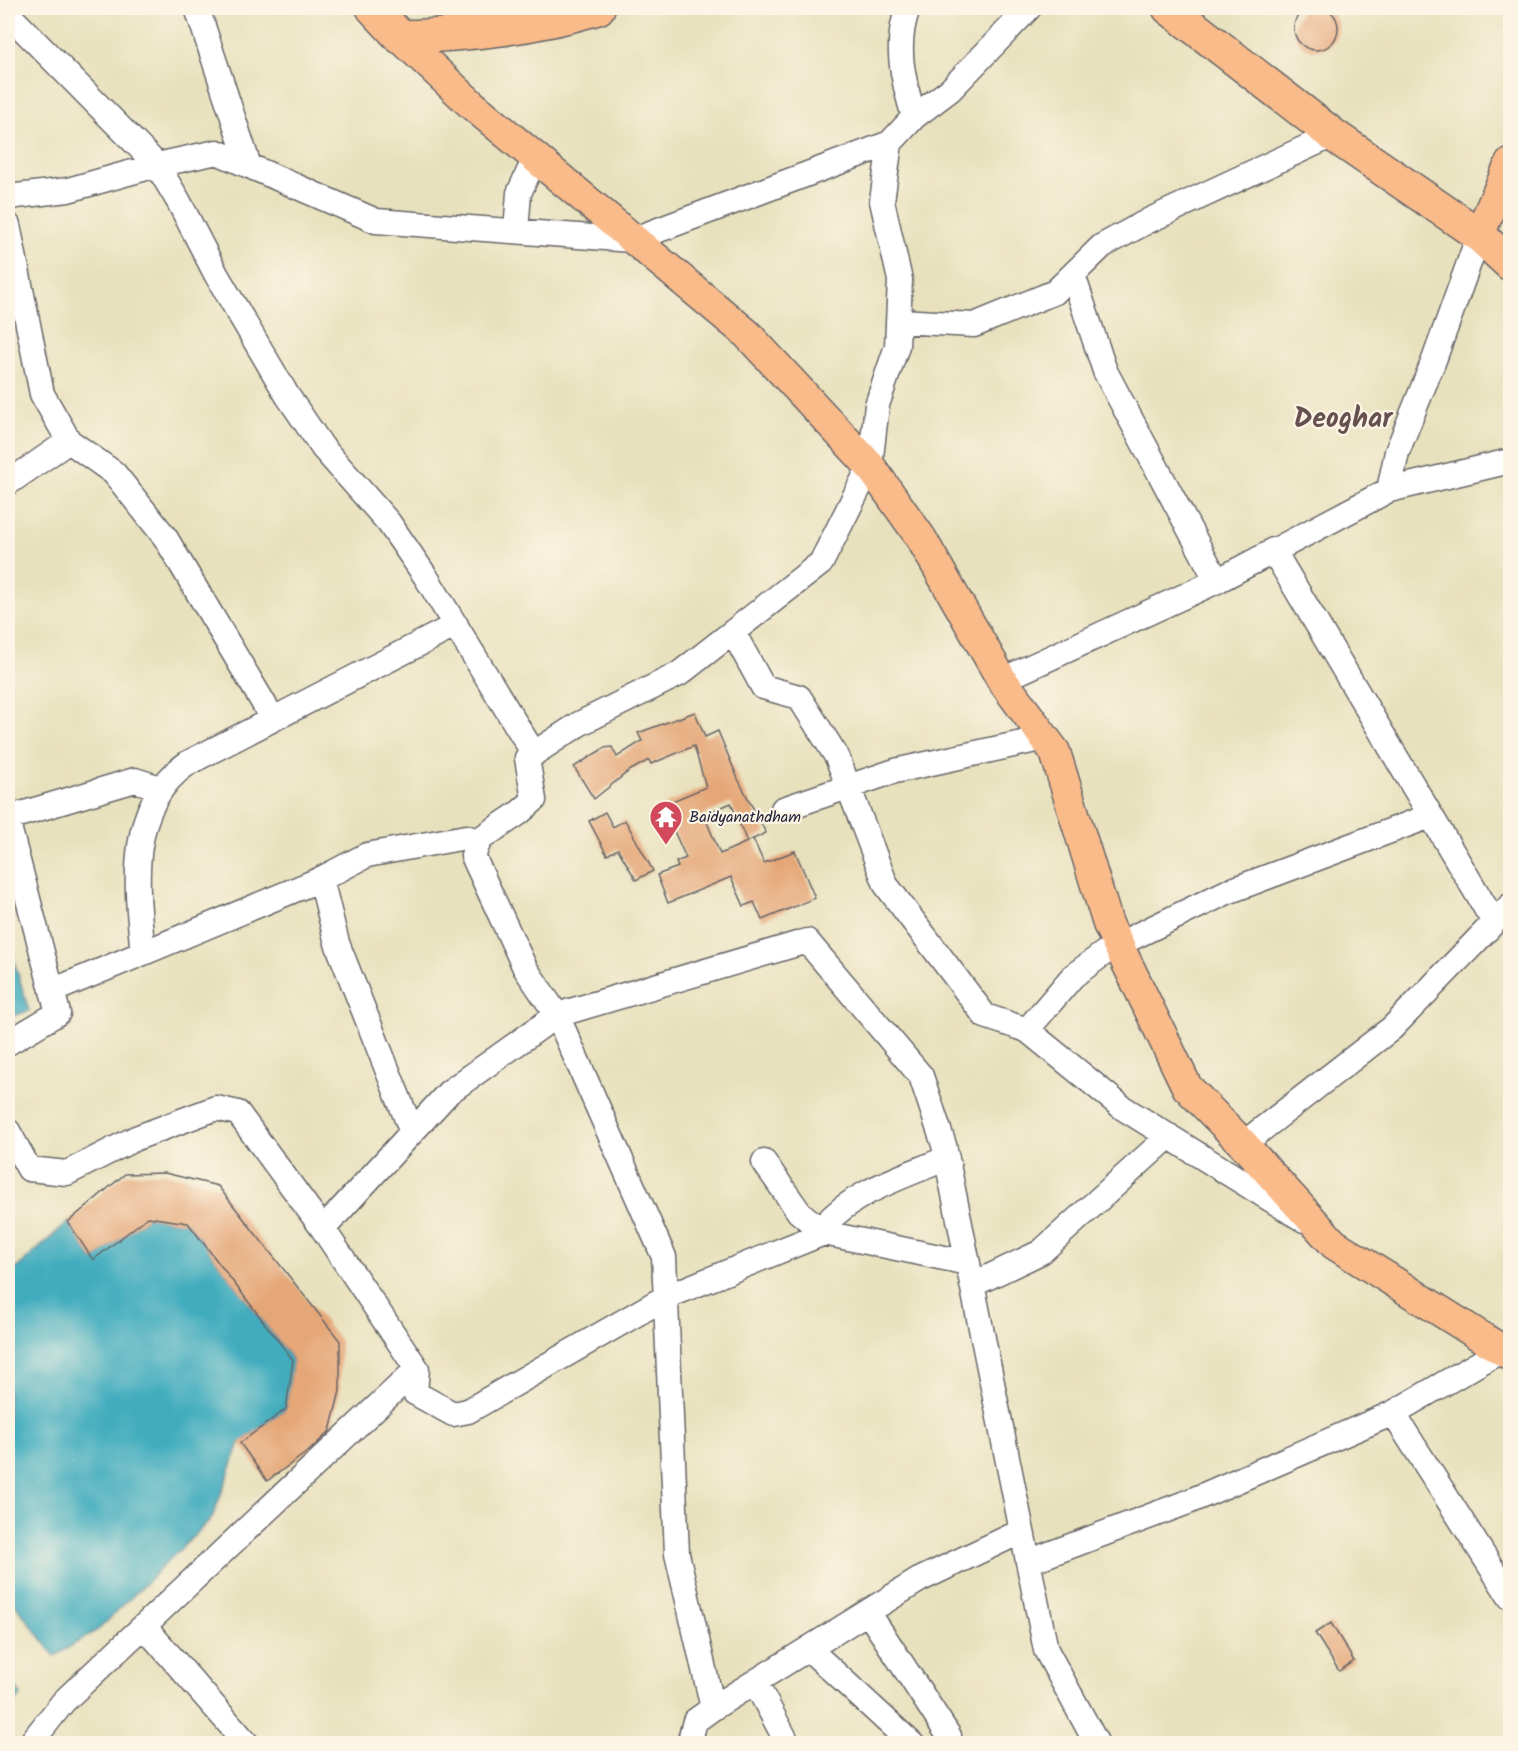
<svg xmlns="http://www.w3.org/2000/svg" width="1518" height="1751" font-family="Kalam,sans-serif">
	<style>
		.water { fill: #40acbe; stroke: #31677c; stroke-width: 1.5 }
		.building { fill: #e5a778; fill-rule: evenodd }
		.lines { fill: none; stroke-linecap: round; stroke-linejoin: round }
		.minor-casing { stroke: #676568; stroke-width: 27 }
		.major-casing { stroke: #676568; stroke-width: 33 }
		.highway-casing { stroke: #676568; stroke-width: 36 }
		.minor { stroke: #fff; stroke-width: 24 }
		.major { stroke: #fabb8b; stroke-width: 30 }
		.highway { stroke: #fabb8b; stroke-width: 33 }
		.labels { text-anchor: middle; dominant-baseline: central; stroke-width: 4.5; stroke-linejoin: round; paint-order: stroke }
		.poi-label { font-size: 16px; fill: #22223b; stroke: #fcf5e5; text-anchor: start }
		.town-label { font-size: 28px; font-weight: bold; fill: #665150; stroke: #fcf5e5 }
	</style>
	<rect width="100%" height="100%" fill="#fcf5e5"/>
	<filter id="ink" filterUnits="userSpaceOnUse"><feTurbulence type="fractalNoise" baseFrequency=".0167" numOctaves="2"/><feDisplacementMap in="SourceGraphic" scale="12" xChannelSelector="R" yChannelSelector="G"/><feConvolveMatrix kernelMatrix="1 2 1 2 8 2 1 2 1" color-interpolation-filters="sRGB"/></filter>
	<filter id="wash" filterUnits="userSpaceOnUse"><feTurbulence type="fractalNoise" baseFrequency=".008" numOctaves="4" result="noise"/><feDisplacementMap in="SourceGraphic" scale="24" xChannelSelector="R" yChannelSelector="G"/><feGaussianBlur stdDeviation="1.35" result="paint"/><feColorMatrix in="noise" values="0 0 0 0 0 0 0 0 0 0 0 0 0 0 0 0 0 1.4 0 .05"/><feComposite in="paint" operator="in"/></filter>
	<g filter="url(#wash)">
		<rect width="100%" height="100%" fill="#e8e1bd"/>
		<!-- water -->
		<path class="water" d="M8,940L29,1011L8,1017Z
			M148,1217L188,1223L293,1360L286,1409L240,1443L212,1518L99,1629L55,1656L8,1595V1276L68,1222L93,1260Z
			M8,1677L21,1695L8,1713Z"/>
		<g id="blocks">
			<!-- building -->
			<path class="building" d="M1294 28a22 22 0 1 1 44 0a22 22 0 1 1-44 0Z
				M695,712L705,737L718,731L738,779L766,833L749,841L753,839L764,863L795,851L815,898L762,920L754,902L744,906L731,877L668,903L657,875L678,867L676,862L686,858L665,811L669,809L665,804L706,787L694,746L651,764L649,760L629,771L594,799L574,767L604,748L612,747L617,757L642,741L638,733ZM731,803L747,842L720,854L704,815Z
				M605,812L613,827L625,820L653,871L636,880L618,849L607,855L589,821Z
				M165,1173L218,1186L340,1341V1391L330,1431L310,1450L267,1481L240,1443L286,1409L293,1360L188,1223L148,1217L93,1260L68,1222L125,1174Z
				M1331,1623L1354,1661L1339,1671L1315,1633Z"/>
		</g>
	</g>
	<g filter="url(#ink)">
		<use href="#blocks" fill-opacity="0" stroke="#676568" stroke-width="1.5"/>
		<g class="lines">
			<!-- minor casing -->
			<g class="minor-casing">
				<path id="minor" d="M197,8L249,166
					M908,8C894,45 903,80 914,117
					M8,14L157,165L179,202L216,274L287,395L323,448L389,523L426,577L534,754
					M8,197L68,190L157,165L217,152L376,221L632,240L890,143
					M8,225L42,394L69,441L114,473L165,537L273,719
					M516,231L519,193L535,158
					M1073,275L1105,371L1217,581
					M898,321L974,325L1055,292L1102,246L1148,221L1333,135
					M8,483L69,441
					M1389,490L1397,452L1434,360L1479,235
					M1273,550L1494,922
					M733,632L763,687L799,697L837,757L886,885L985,1016L1027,1030L1123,1108L1304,1220
					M1002,680L1217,581L1389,490L1510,461
					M783,809L895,771L1045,738
					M8,818L135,780L160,788
					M8,823L58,1013L8,1043
					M321,879L337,943L412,1132
					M143,953C136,887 126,805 188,763L456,625
					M52,991L321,879L367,855L466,837L479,842
					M1027,1030L1073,976L1111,948L1227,892L1430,816
					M8,1131L29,1169L67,1173L136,1138L216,1108L238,1113L323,1229L417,1369L64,1701L30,1744
					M1243,1144L1392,1028L1510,906
					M764,1162L799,1212L824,1233L968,1263
					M323,1229L449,1092L557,1015L807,941L921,1076L944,1145L1046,1650L1097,1744
					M972,1285L1041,1252L1169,1136
					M417,1369L415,1393L453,1414L468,1411L666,1297L824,1233V1226C853,1191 906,1176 947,1158
					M1393,1413L1510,1597
					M1022,1531L919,1580L713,1708L677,1554L664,1257L557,1015L525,968L473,856L480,839L519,813L534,800L527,758L579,724L679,674L821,563L870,466L877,405L897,346L900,280L882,201L890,143L914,117L950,90L1029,8
					M1028,1562L1188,1502L1393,1413L1502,1350
					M868,1612L949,1736
					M144,1626L247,1744
					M809,1649L912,1744
					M755,1682L788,1744
					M689,1744L695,1721L713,1708"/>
			</g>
			<!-- major casing -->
			<g class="major-casing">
				<path id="major" d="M400,37L471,104L747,334L870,466L921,538L1002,680L1055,752L1108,924L1187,1087L1243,1144L1334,1244L1510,1355
					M1479,235L1510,164"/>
			</g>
			<!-- highway casing -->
			<g class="highway-casing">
				<path id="highway" d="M373,8L400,37C468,35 532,28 598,8
					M1169,8L1333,135L1479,235L1510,264"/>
			</g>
			<!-- minor -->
			<use href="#minor" class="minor"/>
			<!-- major -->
			<use href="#major" class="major"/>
			<!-- highway -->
			<use href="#highway" class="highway"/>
		</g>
	</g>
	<!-- icons -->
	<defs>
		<g id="temple-pin" transform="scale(1.725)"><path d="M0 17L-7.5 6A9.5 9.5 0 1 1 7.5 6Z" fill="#d1495b" stroke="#fcf5e5"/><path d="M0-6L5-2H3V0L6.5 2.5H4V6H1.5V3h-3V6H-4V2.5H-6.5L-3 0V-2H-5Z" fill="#fff"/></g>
	</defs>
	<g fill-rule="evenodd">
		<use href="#temple-pin" x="666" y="817"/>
	</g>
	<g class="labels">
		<!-- poi labels -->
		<g class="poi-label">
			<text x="689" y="817">Baidyanathdham</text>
		</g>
		<!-- town labels -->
		<g class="town-label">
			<text x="1343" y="419">Deoghar</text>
		</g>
	</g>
	<!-- margin -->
	<rect width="1518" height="1751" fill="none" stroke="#fcf5e5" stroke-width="30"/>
</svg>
